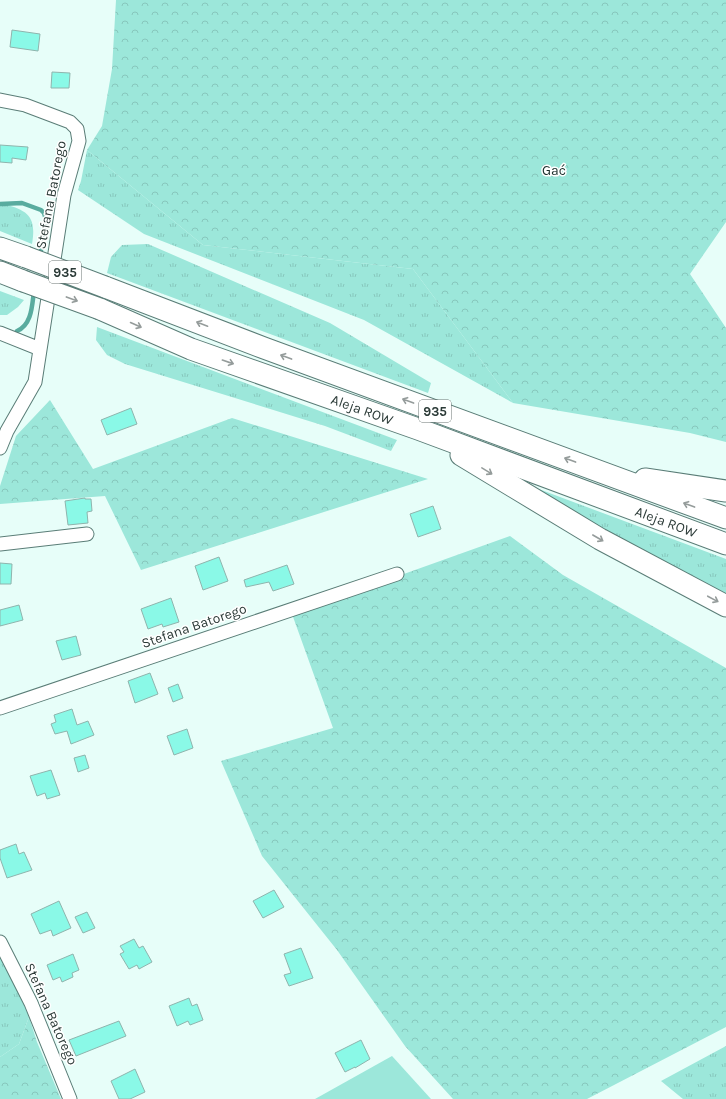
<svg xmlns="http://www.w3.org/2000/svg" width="726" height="1099" font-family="Karla,sans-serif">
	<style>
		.grass { fill: url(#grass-tufts) }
		.forest { fill: url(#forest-crowns) }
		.green { fill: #9ce7da }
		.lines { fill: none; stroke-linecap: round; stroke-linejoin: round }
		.stream { stroke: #59ac9f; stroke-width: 4.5 }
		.building { fill: #8af9e7; stroke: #8fb4ad }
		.minor-casing { stroke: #5a7d77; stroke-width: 15 }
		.primary-casing { stroke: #5a7d77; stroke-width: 23 }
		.minor { stroke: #fff; stroke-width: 13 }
		.primary { stroke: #fff; stroke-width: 21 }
		.primary-bridge-casing { stroke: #5a7d77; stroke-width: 23; stroke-linecap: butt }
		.primary-bridge { stroke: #fff; stroke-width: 21 }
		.oneway { stroke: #959c9b }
		.labels { text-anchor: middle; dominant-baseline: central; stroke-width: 3; stroke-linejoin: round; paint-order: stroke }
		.shield { fill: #fff; stroke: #6b7573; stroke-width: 1 }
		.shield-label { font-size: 13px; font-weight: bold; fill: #2b3a37 }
		.park-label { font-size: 14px; fill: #1a2e2b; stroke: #fff }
		.street-label { font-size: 14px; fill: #2b3a37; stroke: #fff }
	</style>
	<defs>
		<pattern id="grass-tufts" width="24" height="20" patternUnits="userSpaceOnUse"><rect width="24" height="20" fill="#9ce7da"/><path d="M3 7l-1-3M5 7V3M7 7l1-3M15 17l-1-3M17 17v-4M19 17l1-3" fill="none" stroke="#87c7bc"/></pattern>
		<pattern id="forest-crowns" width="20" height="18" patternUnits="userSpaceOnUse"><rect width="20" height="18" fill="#9ce7da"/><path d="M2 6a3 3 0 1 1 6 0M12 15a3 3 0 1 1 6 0" fill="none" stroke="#87c7bc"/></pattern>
	</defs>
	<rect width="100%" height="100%" fill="#e7fef9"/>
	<!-- grass -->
	<path class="grass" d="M87,150L203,245L413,269L513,403L364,320L144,234L78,190L81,181Z
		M0,203C27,210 37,215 32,244L0,231Z
		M148,244L330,323L431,383L428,393L107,273L111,257L122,245Z
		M0,291L24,300L18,307L7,315H0Z
		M97,327L397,440L391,451L325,426L125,364L107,355L96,340Z
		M501,475L726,559V597Z
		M0,953L13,977L29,1017L19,1044L0,1057Z
		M726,1046V1099H683L661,1081Z"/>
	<!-- forest -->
	<path class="forest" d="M116,0H726V222L690,274L726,328V442L690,433L513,403L413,269L203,245L87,150L102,126L112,69Z
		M50,400L93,469L232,418L428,479L141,570L105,496L0,504V486L16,436Z
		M510,536L563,575L726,668V1027L587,1099H453L405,1046L337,950L262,856L221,761L333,728L292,614Z
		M29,1017L37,1042L61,1099H0V1057L19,1044Z"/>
	<!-- green -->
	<path class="green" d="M392,1056L431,1099H315Z"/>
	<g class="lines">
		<!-- stream -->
		<path class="stream" d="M0,204L22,203L41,210L44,213L46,220L40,256
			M17,331C32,325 32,305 34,291"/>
	</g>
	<!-- building -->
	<path class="building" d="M12,30L40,34L38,51L10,47Z
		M52,72L70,73L69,88H51Z
		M0,145L28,147L26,160L12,158V163L0,162Z
		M131,408L137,424L107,435L101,420Z
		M85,498V499H91L92,511L87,512L88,523L68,525L65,501Z
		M433,506L441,529L418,537L410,514Z
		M219,557L228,581L203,590L195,566Z
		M0,563L12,564L11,584H0Z
		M287,565L294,584L273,591L269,582L246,587L244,580Z
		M171,598L179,622L163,627L162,624L148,629L141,609Z
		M19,605L23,620L0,626V610Z
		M76,636L81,655L62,660L56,641Z
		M150,673L158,694L135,703L128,681Z
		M178,684L183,698L173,702L168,688Z
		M72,709L77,725L88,721L94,735L71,744L67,731L55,734L51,724L56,722L54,715Z
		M187,729L193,748L174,755L167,736Z
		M85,755L89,768L78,772L74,758Z
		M51,770L60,795L47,799L45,793L37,796L30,776Z
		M16,844L19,854L24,852L32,870L7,878L0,858V850Z
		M274,890L284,907L263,918L253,901Z
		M59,901L71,928L53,936L51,930L40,934L31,914Z
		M87,912L95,928L83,933L75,917Z
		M134,939L139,948L143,946L152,962L139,969L137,965L129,969L120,954L124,952L120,946Z
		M301,948L313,978L289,986L284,975L291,973L284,954Z
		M73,954L79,970L72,973L73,977L62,982L60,977L53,980L47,965Z
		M189,998L192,1006L197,1004L203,1020L190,1025L188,1021L177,1026L169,1006Z
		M119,1021L126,1036L76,1056L69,1040Z
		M361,1040L370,1059L355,1068V1067L345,1072L335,1053Z
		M135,1069L145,1092L130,1099H119L111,1081Z"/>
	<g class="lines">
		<!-- minor casing -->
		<g class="minor-casing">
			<path id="minor" d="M0,100L25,105L70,122L77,129L79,141L64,195L35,382L7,431L0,448
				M0,333L40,349
				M0,544L87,534
				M0,708L397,574
				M0,942L31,1003L70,1099"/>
		</g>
		<!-- primary casing -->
		<g class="primary-casing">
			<g id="primary">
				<path d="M0,248L26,257"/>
				<path d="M0,272L23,281"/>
				<path d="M105,287L264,348L726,518"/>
				<path id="s1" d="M100,309L191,349L418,429L726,544"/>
				<path d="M461,455L600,539L726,606"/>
				<path d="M645,479L726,491"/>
			</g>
		</g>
		<!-- minor -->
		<use href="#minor" class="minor"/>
		<!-- primary -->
		<use href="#primary" class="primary"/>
		<!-- primary-bridge casing -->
		<g class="primary-bridge-casing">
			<path id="primary-bridge" d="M26,257L105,287
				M23,281L100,309"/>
		</g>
		<!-- primary-bridge -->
		<use href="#primary-bridge" class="primary-bridge"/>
	</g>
	<!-- one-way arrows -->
	<defs><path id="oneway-shaft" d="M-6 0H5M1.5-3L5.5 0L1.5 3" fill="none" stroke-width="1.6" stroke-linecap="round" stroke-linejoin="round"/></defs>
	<g class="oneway">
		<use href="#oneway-shaft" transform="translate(72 299) rotate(20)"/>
		<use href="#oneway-shaft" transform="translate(202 324) rotate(-159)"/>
		<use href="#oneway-shaft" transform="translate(136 325) rotate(24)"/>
		<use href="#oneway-shaft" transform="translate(286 357) rotate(-160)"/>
		<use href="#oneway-shaft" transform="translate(228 362) rotate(19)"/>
		<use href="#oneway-shaft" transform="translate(408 401) rotate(-160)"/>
		<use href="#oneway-shaft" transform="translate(570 460) rotate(-160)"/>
		<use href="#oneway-shaft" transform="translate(487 471) rotate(31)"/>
		<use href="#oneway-shaft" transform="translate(689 505) rotate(-160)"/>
		<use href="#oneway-shaft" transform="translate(598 538) rotate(30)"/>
		<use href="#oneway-shaft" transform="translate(713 599) rotate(28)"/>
	</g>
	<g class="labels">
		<!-- shield labels -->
		<g class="shield">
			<rect x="49" y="261" width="32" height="22" rx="3"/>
			<rect x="419" y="400" width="32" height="22" rx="3"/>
		</g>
		<g class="shield-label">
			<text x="65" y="272">935</text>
			<text x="435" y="411">935</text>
		</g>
		<!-- park labels -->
		<g class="park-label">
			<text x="554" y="170">Gać</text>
		</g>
		<!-- street labels -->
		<g class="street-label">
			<text transform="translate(51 195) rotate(-79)">Stefana Batorego</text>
			<text stroke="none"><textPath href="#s1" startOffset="281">Aleja ROW</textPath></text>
			<text stroke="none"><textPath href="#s1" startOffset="605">Aleja ROW</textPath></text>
			<text transform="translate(194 626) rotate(-19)">Stefana Batorego</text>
			<text transform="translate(51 1014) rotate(66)">Stefana Batorego</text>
		</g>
	</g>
</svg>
